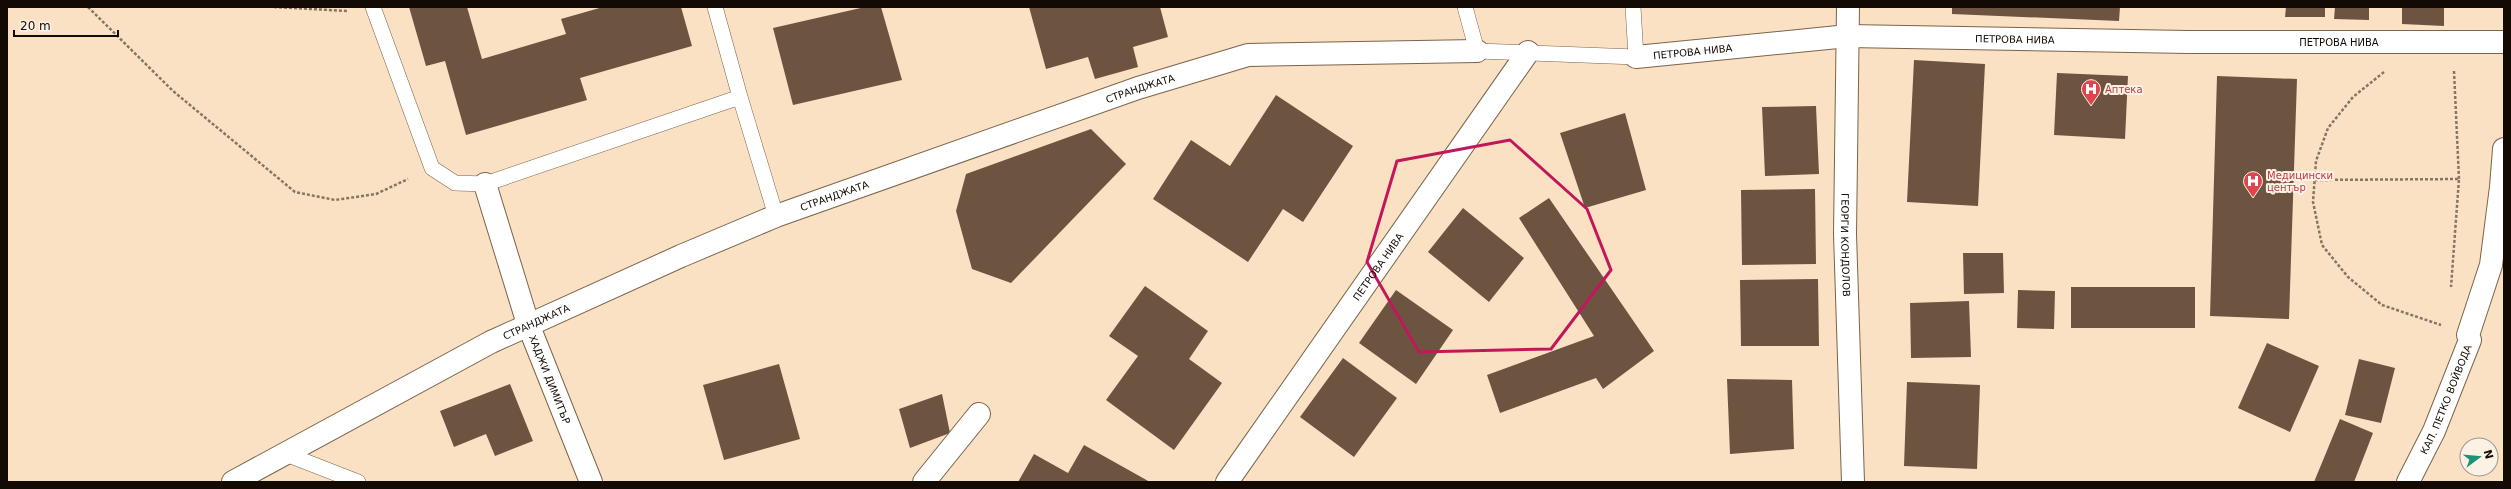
<svg xmlns="http://www.w3.org/2000/svg" width="2511" height="489" font-family="'DejaVu Sans',sans-serif">
	<style>
		.building { fill: #6d5440 }
		.lines { fill: none; stroke-linecap: round; stroke-linejoin: round }
		.service-casing { stroke: #7a644a; stroke-width: 16 }
		.minor-casing { stroke: #7a644a; stroke-width: 24 }
		.tertiary-casing { stroke: #7a644a; stroke-width: 24 }
		.path { stroke: #857563; stroke-width: 2.5; stroke-dasharray: 3 2; stroke-linecap: butt }
		.service { stroke: #fff; stroke-width: 15 }
		.minor { stroke: #fff; stroke-width: 22 }
		.tertiary { stroke: #fff; stroke-width: 22 }
		.marked { fill: none; stroke: #c2185b; stroke-width: 3; stroke-linejoin: round }
		.labels { text-anchor: middle; dominant-baseline: central; stroke-width: 4; stroke-linejoin: round; paint-order: stroke }
		.street-label { font-size: 10px; fill: #120a03; stroke: #fbf1e5 }
		.health-label { font-size: 10px; fill: #be3a42; stroke: #fbf1e5; text-anchor: start }
	</style>
	<rect width="100%" height="100%" fill="#fae1c4"/>
	<!-- building -->
	<path class="building" d="M409,7H467L482,59L566,34L561,19L603,7H681L692,46L580,78L587,100L466,135L445,61L426,66Z
		M865,7H881L902,80L793,105L773,28Z
		M1029,7H1160L1168,37L1133,47L1138,67L1095,79L1088,57L1046,69Z
		M1952,7H2120L2119,21L1952,14Z
		M2286,7H2325V17H2285Z
		M2335,7H2369V20L2334,19Z
		M2402,7H2444V26L2402,24Z
		M1914,60L1985,64L1978,206L1907,202Z
		M2057,73L2128,76L2125,139L2054,135Z
		M2217,76L2297,79L2289,319L2210,316Z
		M1276,95L1353,146L1303,222L1283,209L1248,262L1153,199L1191,140L1230,166Z
		M1816,106L1819,174L1765,176L1762,107Z
		M1625,113L1646,190L1585,208L1560,133Z
		M1091,129L1126,164L1011,283L972,269L956,211L966,174Z
		M1815,189L1816,264L1742,265L1741,190Z
		M1549,198L1654,351L1603,389L1596,378L1500,413L1487,375L1594,336L1519,218Z
		M1463,208L1524,258L1489,302L1428,252Z
		M1963,253H2003L2004,293L1964,294Z
		M1818,279L1819,346H1741L1740,280Z
		M1145,286L1208,331L1189,359L1222,383L1174,450L1106,400L1138,356L1109,336Z
		M2071,287H2195V328H2071Z
		M1396,290L1453,330L1416,384L1359,343Z
		M2018,290L2055,291L2054,329L2017,328Z
		M1969,301L1971,357L1911,358L1910,303Z
		M2267,343L2319,366L2290,432L2238,408Z
		M1343,358L1397,398L1354,457L1300,417Z
		M2359,359L2395,368L2381,423L2345,415Z
		M779,364L800,439L724,460L703,385Z
		M1727,379L1792,380L1794,449L1730,454Z
		M1907,382L1980,385L1977,469L1904,466Z
		M510,384L533,441L495,456L486,434L454,447L440,411Z
		M942,394L950,433L910,448L899,409Z
		M2340,419L2373,433L2354,482H2314Z
		M1084,445L1150,482H1018L1034,454L1068,473Z"/>
	<g class="lines">
		<!-- service casing -->
		<g class="service-casing">
			<path id="service" d="M373,7L432,168L455,183L485,184L740,97L715,7
				M1465,7L1477,51L1636,57L1633,7
				M740,97L776,216
				M286,454L358,482"/>
		</g>
		<!-- minor casing -->
		<g class="minor-casing">
			<g id="minor">
				<path id="s1" d="M1848,7L1845,234L1853,482"/>
				<path id="s2" d="M1636,57L1848,36L2188,42H2504"/>
				<path id="s3" d="M485,184L528,324L591,482"/>
				<path id="s4" d="M233,482L491,342L681,256L776,216L1138,88L1248,55L1477,51"/>
				<path d="M924,482L979,414"/>
				<path id="s5" d="M1227,482L1528,52"/>
			</g>
		</g>
		<!-- tertiary casing -->
		<g class="tertiary-casing">
			<g id="tertiary">
				<path id="s6" d="M2408,482L2434,431L2470,340L2468,335L2491,265L2501,187L2504,149"/>
			</g>
		</g>
		<!-- path -->
		<path class="path" d="M88,7L173,91L295,192L335,200L376,194L408,179
			M274,7L348,11
			M2454,71L2459,179
			M2384,72L2353,97L2328,128L2316,161L2313,202L2322,245L2348,277L2382,305L2441,325
			M2315,180L2459,179L2451,287"/>
		<!-- service -->
		<use href="#service" class="service"/>
		<!-- minor -->
		<use href="#minor" class="minor"/>
		<!-- tertiary -->
		<use href="#tertiary" class="tertiary"/>
	</g>
	<!-- marked area -->
	<path class="marked" d="M1510,140L1587,209L1611,270L1551,349L1419,352L1367,262L1397,161Z"/>
	<!-- icons -->
	<defs>
		<g id="hospital-pin" transform="scale(1)"><path d="M0 17L-7.5 6A9.5 9.5 0 1 1 7.5 6Z" fill="#e0444e" stroke="#fbf1e5"/><path d="M-5-5h3v3.5h4V-5h3V5h-3V1.5h-4V5h-3Z" fill="#fff"/></g>
	</defs>
	<g fill-rule="evenodd">
		<use href="#hospital-pin" x="2091" y="89"/>
		<use href="#hospital-pin" x="2253" y="181"/>
	</g>
	<g class="labels">
		<!-- street labels -->
		<g class="street-label">
			<text stroke="none"><textPath href="#s2" startOffset="380">ПЕТРОВА НИВА</textPath></text>
			<text stroke="none"><textPath href="#s2" startOffset="704">ПЕТРОВА НИВА</textPath></text>
			<text stroke="none"><textPath href="#s2" startOffset="57">ПЕТРОВА НИВА</textPath></text>
			<text stroke="none"><textPath href="#s4" startOffset="991">СТРАНДЖАТА</textPath></text>
			<text stroke="none"><textPath href="#s4" startOffset="667">СТРАНДЖАТА</textPath></text>
			<text stroke="none"><textPath href="#s1" startOffset="238">ГЕОРГИ КОНДОЛОВ</textPath></text>
			<text stroke="none"><textPath href="#s5" startOffset="263">ПЕТРОВА НИВА</textPath></text>
			<text stroke="none"><textPath href="#s4" startOffset="343">СТРАНДЖАТА</textPath></text>
			<text stroke="none"><textPath href="#s3" startOffset="206">ХАДЖИ ДИМИТЪР</textPath></text>
			<text stroke="none"><textPath href="#s6" startOffset="91">КАП. ПЕТКО ВОЙВОДА</textPath></text>
		</g>
		<!-- health labels -->
		<g class="health-label">
			<text x="2105" y="89">Аптека</text>
			<text x="2267" y="175">Медицински<tspan x="2267" dy="12">център</tspan></text>
		</g>
	</g>
	<!-- border -->
	<rect width="2511" height="489" fill="none" stroke="#120a03" stroke-width="16"/>
	<!-- north arrow -->
	<g transform="translate(2479 457) rotate(74)"><circle r="19" fill="#fbf1e5" stroke="#9e958b"/>
	<path d="M0-3L7 15L0 10L-7 15Z" fill="#1a9378"/>
	<text y="-6" font-size="11" font-weight="bold" text-anchor="middle" fill="#120a03">N</text>
	</g>
	<!-- scale -->
	<path d="M14 30v6h104v-6" fill="none" stroke="#120a03" stroke-width="2"/>
	<text x="20" y="30" font-size="12" fill="#120a03" stroke="#fbf1e5" stroke-width="3" paint-order="stroke">20 m</text>
</svg>
